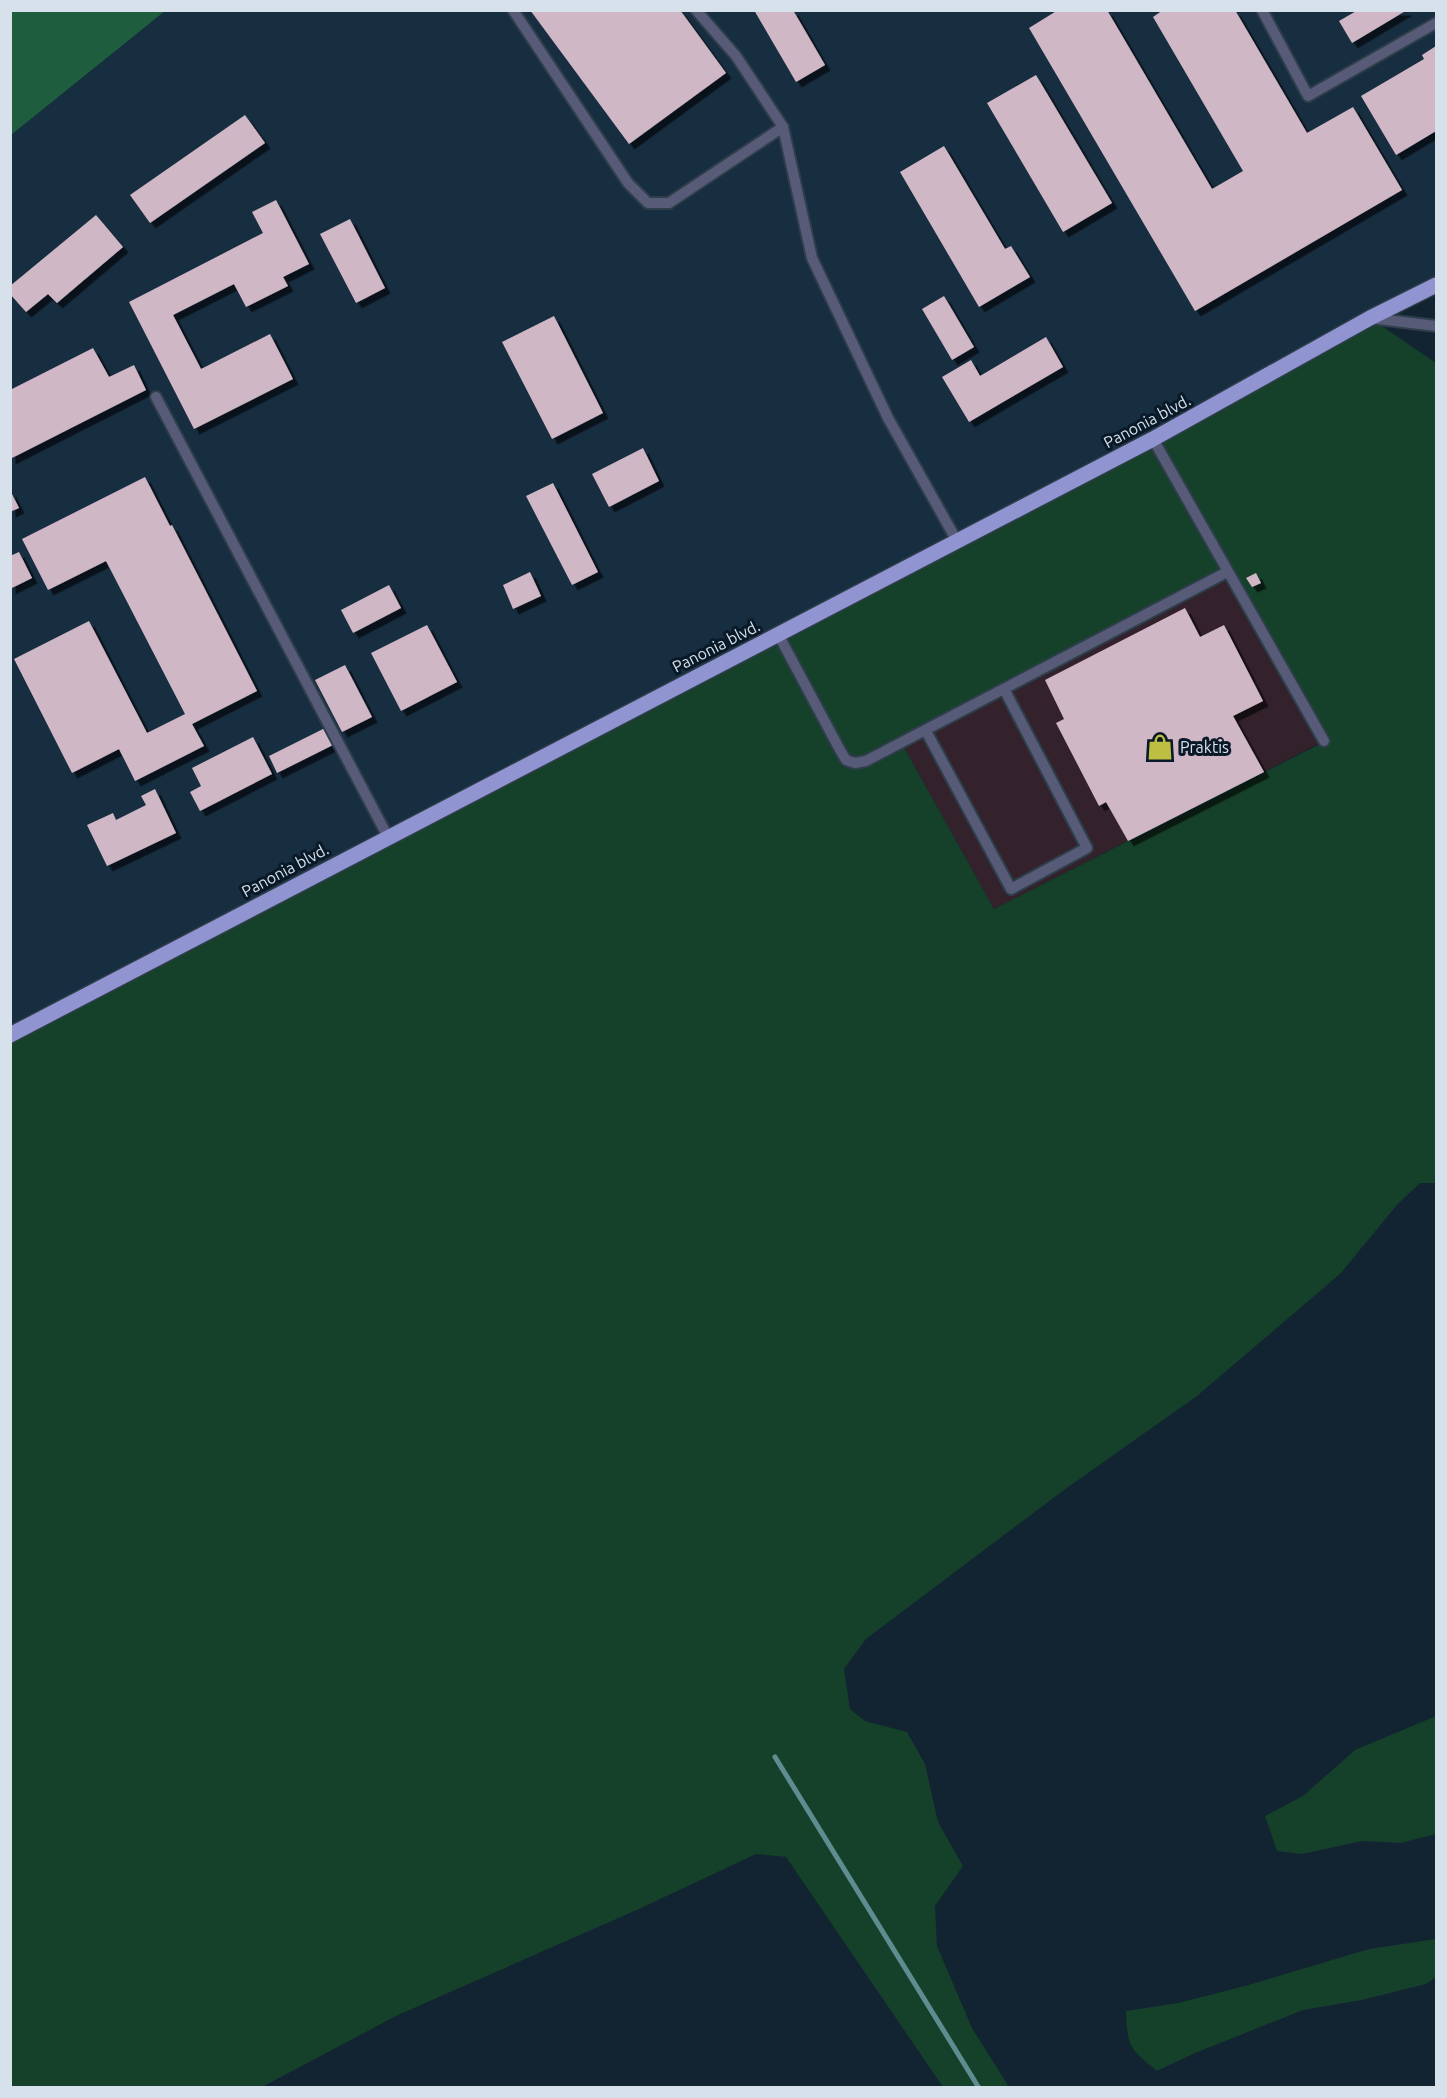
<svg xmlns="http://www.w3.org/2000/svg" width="1447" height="2098" viewBox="0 0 1447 2098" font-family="Ubuntu,sans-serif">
  <defs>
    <filter id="shadow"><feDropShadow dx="5.5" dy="5.5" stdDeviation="0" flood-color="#0009"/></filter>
  </defs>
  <rect width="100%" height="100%" fill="#122331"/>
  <polygon fill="#33222c" points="1227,572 1324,741 994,909 901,742"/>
  <polygon fill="#172d40" points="165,11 1436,11 1436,285 11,1035 11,135"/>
  <g fill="#15402a" fill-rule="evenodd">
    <path d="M1370 318 1436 363V1183H1420L1397 1205 1340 1274 1197 1396 1064 1490 866 1639 844 1669 850 1709 865 1721 907 1732 925 1764 938 1822 963 1866 935 1906 937 1946 972 2028 1009 2087H943L786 1857 756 1854 639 1909 398 2015 262 2087 11 2088V1035ZM1227 572 1324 742 994 909 901 742Z"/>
    <polygon points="1436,1716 1436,1834 1401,1843 1362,1841 1302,1854 1277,1851 1265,1816 1303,1796 1355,1750"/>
    <path d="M1436 1939V1977L1426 1984 1362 2000 1303 2010 1195 2053 1157 2071C1130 2049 1127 2047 1126 2011L1178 2003 1245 1986 1369 1949Z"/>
  </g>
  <polygon fill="#1e5e3e" points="11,10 165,10 165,11 11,135"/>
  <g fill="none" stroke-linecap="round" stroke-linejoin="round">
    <polyline stroke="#5e8c90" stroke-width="5" points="775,1757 979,2088"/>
  </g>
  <g fill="#d0b7c6" filter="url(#shadow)">
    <polygon points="530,10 680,10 726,73 629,144"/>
    <polygon points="754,10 793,10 825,65 796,82"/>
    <polygon points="1058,10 1107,10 1212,189 1243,171 1153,17 1163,10 1235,10 1307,133 1353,107 1402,190 1195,311 1029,28"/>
    <polygon points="1358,10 1407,10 1352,43 1339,21"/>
    <polygon points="1436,46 1436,131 1396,155 1361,96 1424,59 1422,55"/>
    <polygon points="1036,75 1112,203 1063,232 987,103"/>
    <polygon points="245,115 265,143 150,223 130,195"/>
    <polygon points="944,146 1005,249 1011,246 1030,277 979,307 900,172"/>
    <polygon points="276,200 309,264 283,277 288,286 246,307 234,284 173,315 201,369 270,334 293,379 194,429 129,302 263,233 252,212"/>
    <polygon points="96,215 123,247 57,303 48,294 26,312 10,294 10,286"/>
    <polygon points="350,219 385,288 356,303 320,234"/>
    <polygon points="944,296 974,347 952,360 922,309"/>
    <polygon points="554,316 603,413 552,439 502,342"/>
    <polygon points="1046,337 1063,367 969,422 942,377 971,360 980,376"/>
    <polygon points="93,348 109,377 134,365 146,390 10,459 10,390"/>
    <polygon points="643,448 659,481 609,507 592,474"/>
    <polygon points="145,477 170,526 172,525 257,691 192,724 204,746 135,781 119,749 72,773 14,659 89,621 147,733 185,714 106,561 48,590 22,539"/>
    <polygon points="553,483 598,572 572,585 526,496"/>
    <polygon points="10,490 19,508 10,512"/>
    <polygon points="19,552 32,578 10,589 10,556"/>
    <polygon points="530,572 541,596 513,609 503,585"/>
    <polygon points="1256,573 1261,583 1252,587 1246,578"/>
    <polygon points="389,585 401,608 353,633 341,610"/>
    <polygon points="1185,608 1200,637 1224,625 1263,701 1233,716 1264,772 1128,841 1106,802 1099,806 1056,723 1064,719 1045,680"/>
    <polygon points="427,625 457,682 401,711 371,653"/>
    <polygon points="345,665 372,717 342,732 315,680"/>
    <polygon points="327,727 335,744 277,773 269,756"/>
    <polygon points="253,737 272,774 200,811 190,792 201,786 192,768"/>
    <polygon points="155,789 176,833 107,866 87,825 113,813 116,820 146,805 141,796"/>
  </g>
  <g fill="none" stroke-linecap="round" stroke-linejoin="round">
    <g stroke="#2e3e4b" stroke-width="14">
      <g id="lane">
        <polyline points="513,10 628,183 648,203 669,203 783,127"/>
        <polyline points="696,10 736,56 783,127 812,258 888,418 957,541"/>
        <polyline points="1262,10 1308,96 1436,23"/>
        <polyline points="1370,318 1436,326"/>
        <polyline points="156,397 388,837"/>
        <polyline points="1153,439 1324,741"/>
        <polyline points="778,634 840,750 846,760 855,763 866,761 1227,572"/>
        <polyline points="926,731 1011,889 1087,848 1004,689"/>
      </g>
    </g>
    <g stroke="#2e3e4b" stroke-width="18">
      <polyline id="primary" points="10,1035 1153,439 1370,318 1436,285"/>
    </g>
    <use href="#lane" stroke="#585b78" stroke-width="10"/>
    <use href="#primary" stroke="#9095d1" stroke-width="15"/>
  </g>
  <defs>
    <g id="shop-bare" transform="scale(2.07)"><path d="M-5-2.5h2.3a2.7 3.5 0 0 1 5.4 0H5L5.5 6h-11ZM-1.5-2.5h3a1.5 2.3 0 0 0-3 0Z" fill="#bebf42" stroke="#091927" stroke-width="2.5" paint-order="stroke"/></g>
  </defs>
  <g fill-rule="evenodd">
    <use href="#shop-bare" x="1160" y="747"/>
  </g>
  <g text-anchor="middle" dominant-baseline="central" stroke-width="6" stroke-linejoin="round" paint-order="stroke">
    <g font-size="16" fill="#d7e1eb" stroke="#091927">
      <text transform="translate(1147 421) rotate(-28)">Panonia blvd.</text>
      <text transform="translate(716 646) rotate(-27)">Panonia blvd.</text>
      <text transform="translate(285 870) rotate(-28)">Panonia blvd.</text>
    </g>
    <g font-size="16" fill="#d7e1eb" stroke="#091927" text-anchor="start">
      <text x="1180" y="747">Praktis</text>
    </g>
  </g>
  <rect width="1447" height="2098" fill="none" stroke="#d7e1eb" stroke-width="24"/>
</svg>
